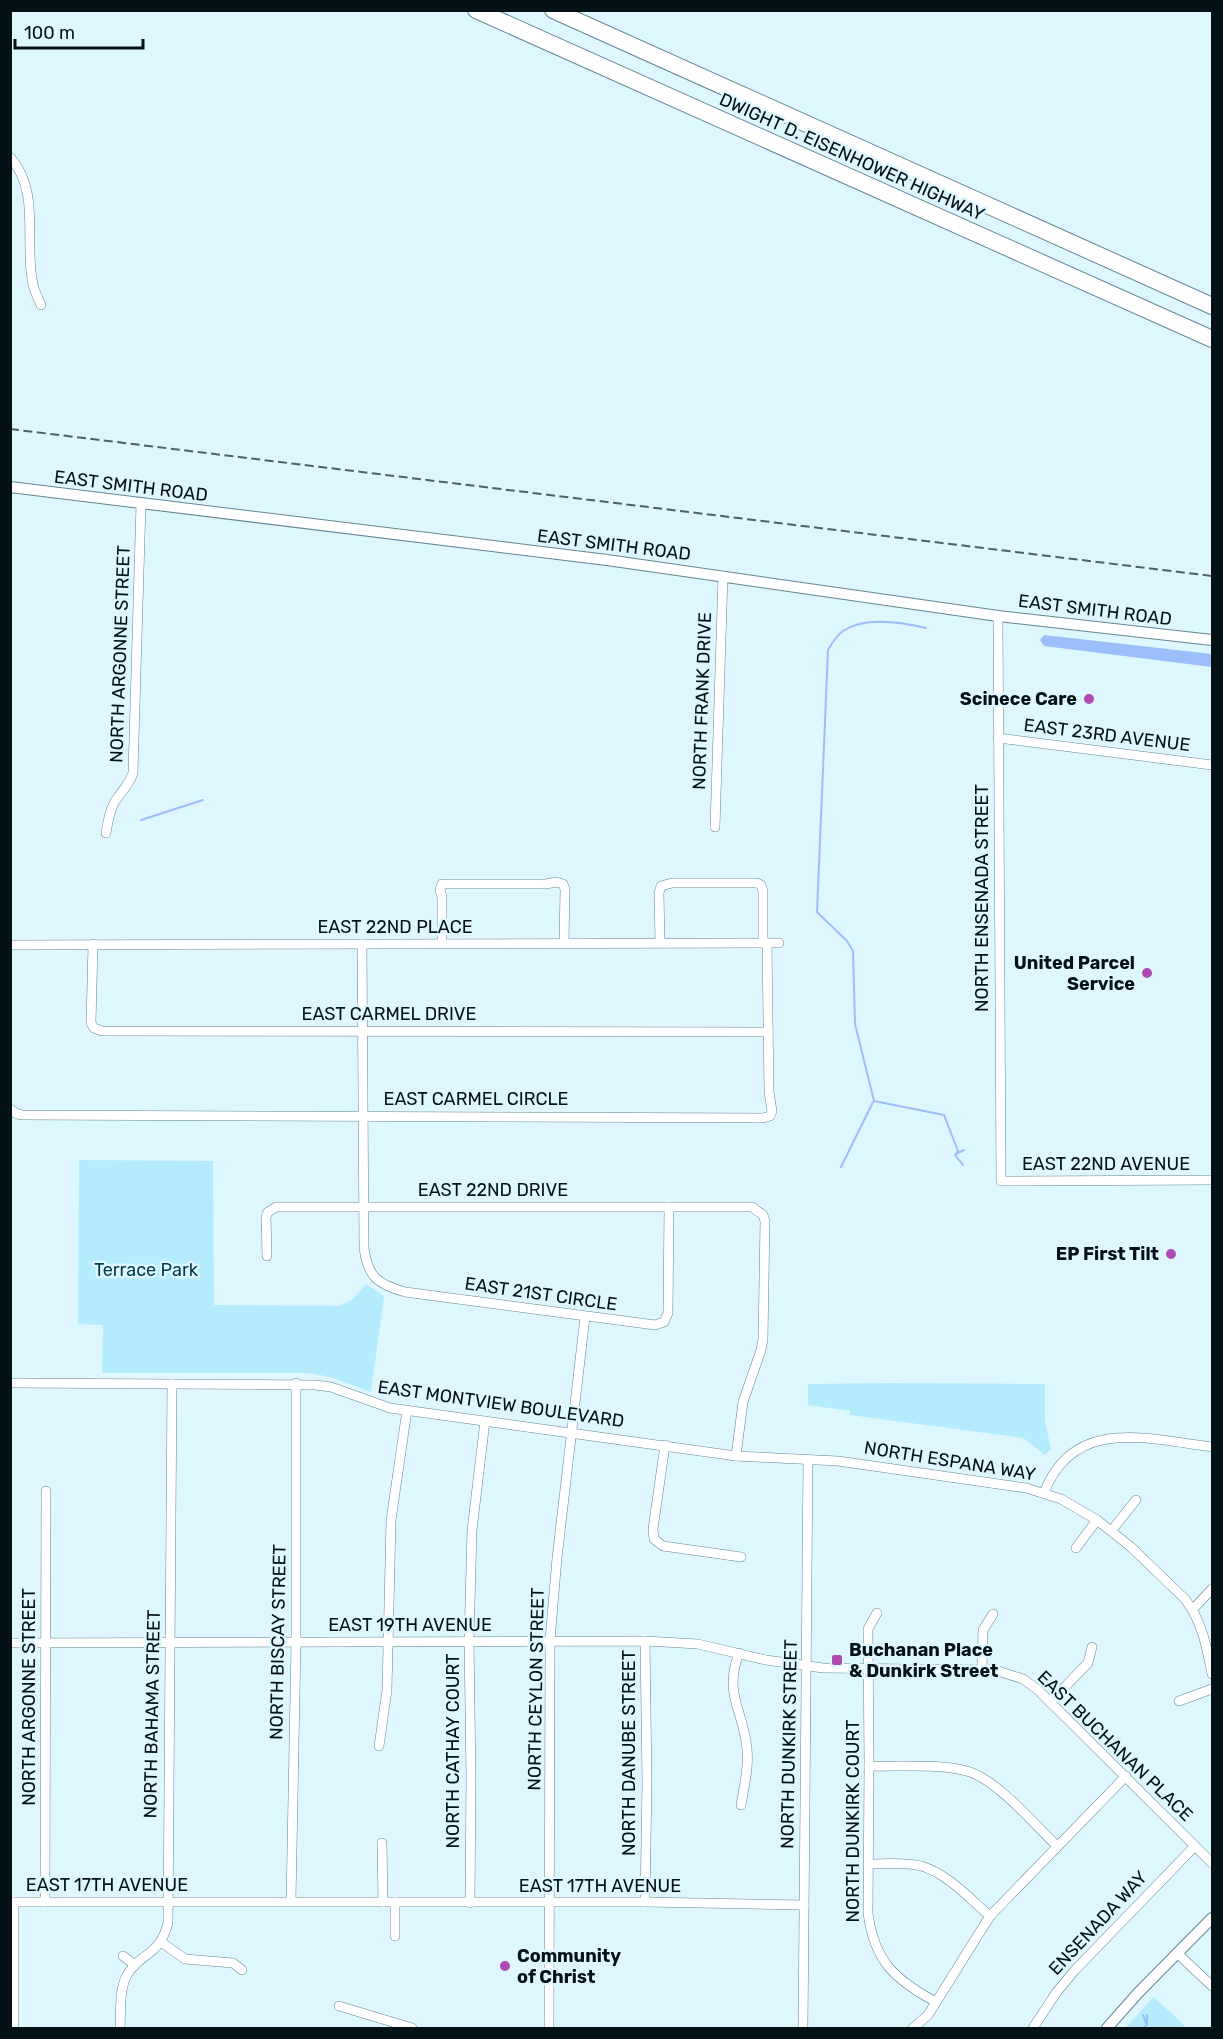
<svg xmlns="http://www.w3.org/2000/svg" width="1223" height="2039" viewBox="0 0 1223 2039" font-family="Rubik,sans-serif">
  <rect width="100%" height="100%" fill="#def6fe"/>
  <g fill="#b4ecfe">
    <polygon points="79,1160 213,1161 214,1305 339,1306 352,1300 366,1284 384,1296 371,1392 330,1377 309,1373 102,1373 103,1325 78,1324"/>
    <polygon points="889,1383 1045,1384 1045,1422 1051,1449 1045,1455 1023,1438 850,1415 850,1411 808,1405 808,1384"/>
    <polygon points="1154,1997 1187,2028 1125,2028"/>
  </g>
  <polygon fill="#9cbefb" points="1044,635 1212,654 1212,667 1044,646 1040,640"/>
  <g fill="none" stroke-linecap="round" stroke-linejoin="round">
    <g stroke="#9cbefb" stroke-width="2">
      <path d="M926 628C901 622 865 616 843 631 836 636 832 643 828 650L817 912 847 941 853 951 855 1024 874 1101 944 1115 958 1151 955 1155 963 1165"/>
      <polyline points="141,820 203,800"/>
      <polyline points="956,1154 964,1150"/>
      <polyline points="841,1167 873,1102"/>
      <polyline points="1143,2015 1146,2023"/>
      <polyline points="1144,2028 1147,2024 1147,2015"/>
    </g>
    <g stroke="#628792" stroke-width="10">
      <g id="minor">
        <path d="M10 157C40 191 25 238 32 279 33 288 37 297 41 305"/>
        <polyline points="998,616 1001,1181 1212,1180"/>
        <polyline points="998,738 1212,765"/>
        <polyline points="715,827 723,576"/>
        <path d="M106 833C108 821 110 807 118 797 125 787 129 785 133 773L141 504"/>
        <polyline points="442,943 442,897 440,890 442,884 546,884 556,882 563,884 565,889 564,943"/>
        <polyline points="660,943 659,893 661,886 672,883 757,883 761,885 763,891 763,943"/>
        <polyline points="93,944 91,1023 94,1028 102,1031 768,1032"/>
        <path d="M362 944 364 1248C368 1277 377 1284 405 1292L655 1325 664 1322 668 1313 669 1207"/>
        <polyline points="10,945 779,943"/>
        <polyline points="10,1109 17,1114 22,1115 763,1118 770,1116 772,1111 769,1092 767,943"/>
        <polyline points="267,1256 266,1217 268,1212 276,1207 752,1207 763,1215 765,1221 763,1339 761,1350 743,1402 736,1456"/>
        <path d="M10 1383 315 1385 331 1387 390 1408 736 1456 838 1461 1026 1488 1061 1499 1097 1520 1131 1547 1185 1599C1202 1621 1207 1648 1212 1674"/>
        <polyline points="665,1445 653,1529 654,1539 663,1546 741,1557"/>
        <path d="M1044 1493C1073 1416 1149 1439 1212 1447"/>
        <polyline points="1112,1530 1136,1500"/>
        <polyline points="1076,1548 1097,1520"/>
        <polyline points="1193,1609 1212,1589"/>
        <path d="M877 1613 868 1629 869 1766 868 1913C874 1961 895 1980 936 2002"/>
        <polyline points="10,1643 645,1641 698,1644 766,1660 823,1668 995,1670 1023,1679 1037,1689 1212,1863"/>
        <path d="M739 1653C723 1695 744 1711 747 1749 749 1768 744 1787 741 1805"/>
        <polyline points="982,1669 983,1630 993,1614"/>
        <polyline points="1179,1701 1212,1689"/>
        <polyline points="1050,1702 1088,1663 1092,1647"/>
        <polyline points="379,1746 387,1690 391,1520 407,1410"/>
        <path d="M869 1766C899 1767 943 1763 970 1772 999 1782 1034 1824 1057 1846"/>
        <polyline points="382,1843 383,1902"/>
        <path d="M868 1864C886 1864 904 1862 921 1866 947 1873 970 1899 990 1916"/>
        <polyline points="291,1901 296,1642 296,1383"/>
        <polyline points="10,1902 645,1902 804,1905"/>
        <polyline points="45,1902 46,1491"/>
        <polyline points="645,1902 647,1782 645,1641"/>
        <polyline points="470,1903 471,1777 469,1641 472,1530 485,1421"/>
        <polyline points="395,1936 395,1902"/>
        <polyline points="161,1942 185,1959 233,1963 242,1970"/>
        <polyline points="1177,1953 1212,1986"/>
        <polyline points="123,1956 135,1965"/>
        <polyline points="339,2006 412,2028"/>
        <polyline points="14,2028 14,1902"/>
        <path d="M120 2028C121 2012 119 1992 126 1977 139 1952 159 1958 168 1923L172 1384"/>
        <polyline points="549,2028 550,1640 557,1558 585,1317"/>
        <polyline points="803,2028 808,1460"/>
        <polyline points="913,2028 928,2015 990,1916 1126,1776"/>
        <polyline points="1033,2028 1056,1993 1075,1970 1195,1846"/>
      </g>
    </g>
    <g stroke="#628792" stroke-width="12">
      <g id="tertiary">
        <polyline points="10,487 607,560 998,616 1212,640"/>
        <polyline points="1107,2028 1138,1993 1212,1918"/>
      </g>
    </g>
    <g stroke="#628792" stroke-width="18">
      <g id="motorway">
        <polyline points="476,10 1212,339"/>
        <polyline points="553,10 1212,306"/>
      </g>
    </g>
    <use href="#minor" stroke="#fff" stroke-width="9"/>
    <use href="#tertiary" stroke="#fff" stroke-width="10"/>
    <use href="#motorway" stroke="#fff" stroke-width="16"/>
    <polyline stroke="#506066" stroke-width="2" stroke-dasharray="9 4.5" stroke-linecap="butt" points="10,429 1212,576"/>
  </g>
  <g fill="#ad4bb2" stroke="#def6fe" stroke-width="2">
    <circle cx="1089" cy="699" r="6"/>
    <circle cx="1147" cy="973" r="6"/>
    <circle cx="1171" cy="1254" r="6"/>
    <rect x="831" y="1654" width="12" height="12" rx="3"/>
    <circle cx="505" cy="1966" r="6"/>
  </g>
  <g text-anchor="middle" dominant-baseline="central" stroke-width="5" stroke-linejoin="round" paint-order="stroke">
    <g font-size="18" fill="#041116" stroke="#def6fe">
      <text transform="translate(852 157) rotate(24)">DWIGHT D. EISENHOWER HIGHWAY</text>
      <text transform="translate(131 486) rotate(7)">EAST SMITH ROAD</text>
      <text transform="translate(614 545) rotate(7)">EAST SMITH ROAD</text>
      <text transform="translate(1095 610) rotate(7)">EAST SMITH ROAD</text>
      <text transform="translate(120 654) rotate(-88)">NORTH ARGONNE STREET</text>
      <text transform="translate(702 701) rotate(-88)">NORTH FRANK DRIVE</text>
      <text transform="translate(1107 735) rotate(7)">EAST 23RD AVENUE</text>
      <text transform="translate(982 898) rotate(-90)">NORTH ENSENADA STREET</text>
      <text x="395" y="927">EAST 22ND PLACE</text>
      <text x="389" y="1014">EAST CARMEL DRIVE</text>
      <text x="476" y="1099">EAST CARMEL CIRCLE</text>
      <text x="1106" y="1164">EAST 22ND AVENUE</text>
      <text x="493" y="1190">EAST 22ND DRIVE</text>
      <text transform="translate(541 1294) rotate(8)">EAST 21ST CIRCLE</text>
      <text transform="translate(501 1404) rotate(8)">EAST MONTVIEW BOULEVARD</text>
      <text transform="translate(950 1461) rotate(9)">NORTH ESPANA WAY</text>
      <text x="410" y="1625">EAST 19TH AVENUE</text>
      <text transform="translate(278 1642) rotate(-89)">NORTH BISCAY STREET</text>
      <text transform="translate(536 1689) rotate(-89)">NORTH CEYLON STREET</text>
      <text transform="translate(29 1697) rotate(-90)">NORTH ARGONNE STREET</text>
      <text transform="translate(152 1714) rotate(-89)">NORTH BAHAMA STREET</text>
      <text transform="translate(789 1744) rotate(-89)">NORTH DUNKIRK STREET</text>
      <text transform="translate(1115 1746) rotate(44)">EAST BUCHANAN PLACE</text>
      <text transform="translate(453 1751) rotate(-90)">NORTH CATHAY COURT</text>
      <text transform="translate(629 1753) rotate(-90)">NORTH DANUBE STREET</text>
      <text transform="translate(853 1821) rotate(-90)">NORTH DUNKIRK COURT</text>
      <text x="107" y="1885">EAST 17TH AVENUE</text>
      <text x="600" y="1886">EAST 17TH AVENUE</text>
      <text transform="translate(1098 1923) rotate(-47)">ENSENADA WAY</text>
    </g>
    <g font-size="18" font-weight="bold" fill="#041116" stroke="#def6fe" text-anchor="end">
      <text x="1077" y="699">Scinece Care</text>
      <text x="1135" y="963">United Parcel<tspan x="1135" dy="21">Service</tspan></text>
      <text x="1159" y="1254">EP First Tilt</text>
      <text x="849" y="1650" text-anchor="start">Buchanan Place<tspan x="849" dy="21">&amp; Dunkirk Street</tspan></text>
      <text x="517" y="1956" text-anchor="start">Community<tspan x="517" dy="21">of Christ</tspan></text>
    </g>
    <g font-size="18" fill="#003c4a" stroke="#def6fe">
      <text x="146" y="1270">Terrace Park</text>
    </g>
  </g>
  <rect width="1223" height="2039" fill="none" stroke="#041116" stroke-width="24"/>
  <path d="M15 39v9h128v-9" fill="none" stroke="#041116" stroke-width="3"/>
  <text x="24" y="39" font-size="18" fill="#041116" stroke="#def6fe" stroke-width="4.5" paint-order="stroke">100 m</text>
</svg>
